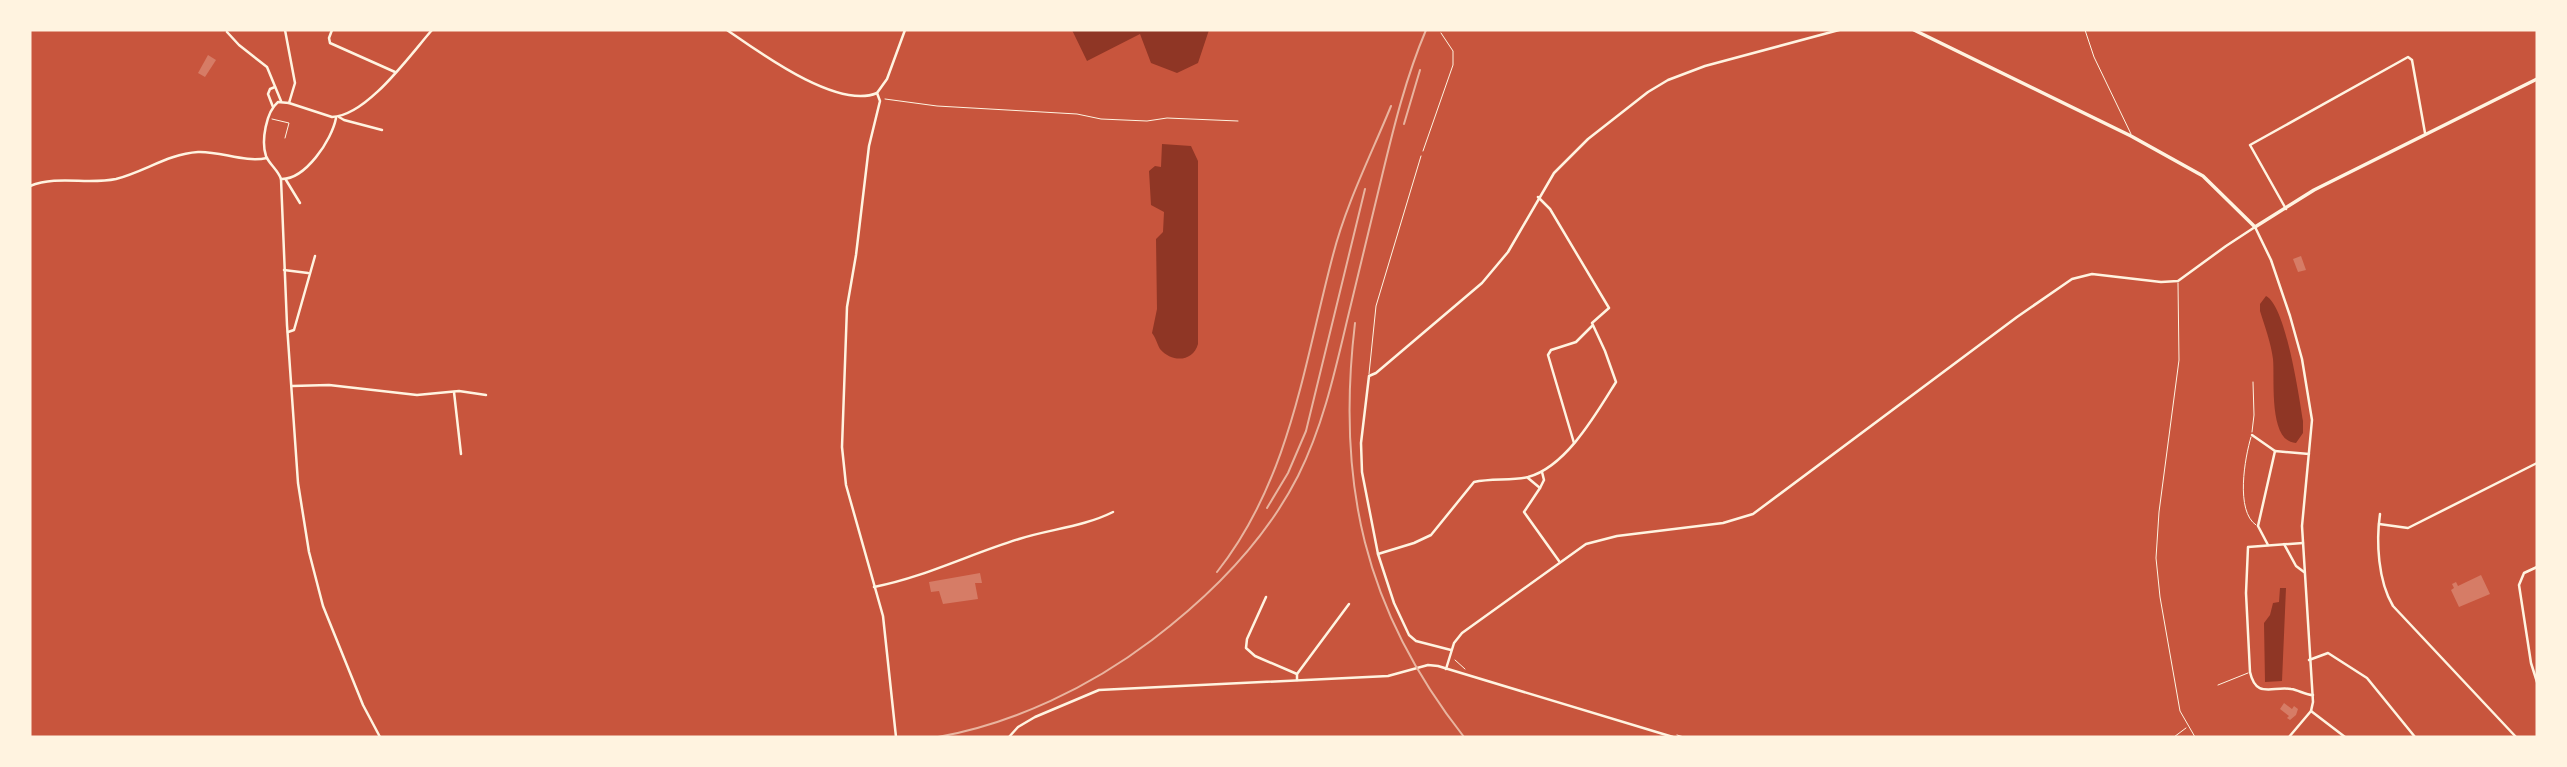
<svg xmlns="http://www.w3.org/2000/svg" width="2567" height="767" viewBox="0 0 2567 767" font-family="Commissioner,sans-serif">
  <rect width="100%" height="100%" fill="#c8553d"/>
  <g fill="#8f3625">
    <polygon points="1072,30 1209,30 1198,63 1177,73 1151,63 1140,34 1087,61"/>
    <path d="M1162 144 1191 146 1198 161V344C1193 362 1172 363 1160 349 1157 344 1156 338 1152 333L1157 309 1156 239 1163 232 1164 212 1151 205 1149 171 1155 166 1161 167Z"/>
    <path d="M2266 296C2286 306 2299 397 2303 421V433L2296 443C2268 442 2275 379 2273 359 2271 343 2265 327 2260 311V304Z"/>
    <polygon points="2280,588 2286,588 2282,681 2265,682 2264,623 2270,615 2273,603 2279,602"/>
  </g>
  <g fill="#d67c66">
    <polygon points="208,55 216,60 205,77 198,73"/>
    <polygon points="2301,256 2306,270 2298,272 2293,259"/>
    <polygon points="980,573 982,583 975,583 978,599 943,604 939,591 931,592 929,582"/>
    <polygon points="2481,575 2490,594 2459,607 2451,590 2454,588 2452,584 2456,582 2458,586"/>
    <polygon points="2284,703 2292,709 2294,706 2298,709 2296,715 2290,720 2287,718 2289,716 2280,709"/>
  </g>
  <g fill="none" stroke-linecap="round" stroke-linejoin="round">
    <g stroke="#fff3e0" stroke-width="1">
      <polyline points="885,99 937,106 1077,114 1101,119 1147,121 1167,118 1238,121"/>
      <polyline points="1423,151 1453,65 1453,51 1441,33"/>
      <polyline points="1455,660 1465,669"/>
      <polyline points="1677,735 1684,737"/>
      <polyline points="2174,737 2186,728"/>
    </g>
    <g stroke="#fff3e0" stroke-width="1">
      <polyline points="2085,30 2094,57 2131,134"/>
      <polyline points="272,119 289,123 285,138"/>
      <polyline points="2178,283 2179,360 2159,512 2156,558 2160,597 2180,711 2195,737"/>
      <polyline points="1369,374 1376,306 1421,156"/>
      <polyline points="2252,432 2254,415 2253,382"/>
      <path d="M2251 437C2245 457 2235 511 2256 525"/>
      <polyline points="2218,685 2248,673"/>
    </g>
    <g stroke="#fff3e0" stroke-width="2.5">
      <polyline points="285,30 295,83 289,103"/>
      <polyline points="332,30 329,38 330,43 395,72"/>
      <path d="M727 30C759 52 837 110 877 93"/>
      <polyline points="227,32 239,45 267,67 281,101"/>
      <polyline points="273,107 268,94 270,89 275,87"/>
      <polyline points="339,117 344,120 382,130"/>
      <path d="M281 179C305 180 332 140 336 118"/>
      <polyline points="286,180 300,203"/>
      <path d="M30 186C58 175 87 185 116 179 144 172 168 154 198 152 221 151 244 163 267 158"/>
      <polyline points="2286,209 2250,145 2408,57 2412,60 2425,133"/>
      <polyline points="284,270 308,273"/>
      <polyline points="288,332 294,330 315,256"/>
      <polyline points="292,386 329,385 417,395 459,391 486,395"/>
      <polyline points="454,392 461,454"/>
      <polyline points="2252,435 2275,451"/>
      <polyline points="1574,443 1548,355 1551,350 1576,342 1592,326"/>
      <polyline points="1528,478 1540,488 1524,512 1559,561"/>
      <polyline points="1540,488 1544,480 1542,472"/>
      <path d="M2380 514C2376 542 2378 581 2393 606L2516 737"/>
      <polyline points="2379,524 2408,528 2537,463"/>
      <path d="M2303 543 2248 547 2246 593 2250 672C2256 699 2272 686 2291 689 2299 690 2305 695 2313 695"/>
      <polyline points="2284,544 2296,566 2304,572"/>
      <polyline points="2268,545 2258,526 2275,451 2309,454"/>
      <path d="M1378 554 1414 543 1431 535 1474 482C1492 478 1511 481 1528 477 1566 467 1596 414 1616 382L1605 351 1592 323 1609 308 1550 209 1538 197"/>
      <polyline points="2537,567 2524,573 2519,585 2531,663 2537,682"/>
      <path d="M874 587C925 577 970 554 1019 539 1050 529 1083 527 1113 512"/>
      <polyline points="1266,597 1247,639 1246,648 1255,656 1297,674"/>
      <polyline points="1451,650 1416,641 1409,635 1394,603 1378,554 1362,472 1361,443 1369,376 1376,373 1482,283 1508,252 1554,173 1588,139 1648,92 1668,80 1705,66 1839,30"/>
      <polyline points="2309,660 2328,653 2367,678 2415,737"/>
      <polyline points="1446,669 1454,643 1462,633 1586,544 1617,536 1723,523 1753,514 2017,317 2072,279 2092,274 2161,282 2178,281 2226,246 2255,227 2271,260 2290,316 2302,359 2312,420 2302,526 2313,702 2311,711 2289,737"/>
      <polyline points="1297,680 1297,674 1349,604"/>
      <polyline points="2311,711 2345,737"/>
      <path d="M380 737 363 705 323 606 309 552 298 483 287 325 281 179C278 170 269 164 266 156 261 141 266 112 278 102L289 103 332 117C367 116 410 55 432 30"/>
    </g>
    <g stroke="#fff3e0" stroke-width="2.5">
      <polyline points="896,737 883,616 846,485 842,447 847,307 856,255 869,146 880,101 877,93 887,79 905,30"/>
      <polyline points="1009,737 1018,727 1035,717 1099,690 1388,676 1428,665 1438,666 1673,737"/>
    </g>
    <polyline stroke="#fff3e0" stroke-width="3.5" points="1914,30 2131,136 2203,176 2255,227 2314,190 2537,79"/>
    <g stroke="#e9b49f" stroke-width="2">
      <polyline points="1404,124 1420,70"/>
      <path d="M1355 323C1336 482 1364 610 1464 737"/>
      <polyline points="1267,508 1288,473 1306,431 1365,189"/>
      <path d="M1217 572C1290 480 1304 364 1333 255 1346 204 1371 155 1391 106"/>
      <path d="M938 737C1015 723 1090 687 1152 640 1210 596 1265 541 1298 476 1322 428 1334 376 1346 325 1358 275 1370 226 1382 176 1394 126 1406 77 1426 30"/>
    </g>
  </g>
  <rect width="2567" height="767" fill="none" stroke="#fff3e0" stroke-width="63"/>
</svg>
